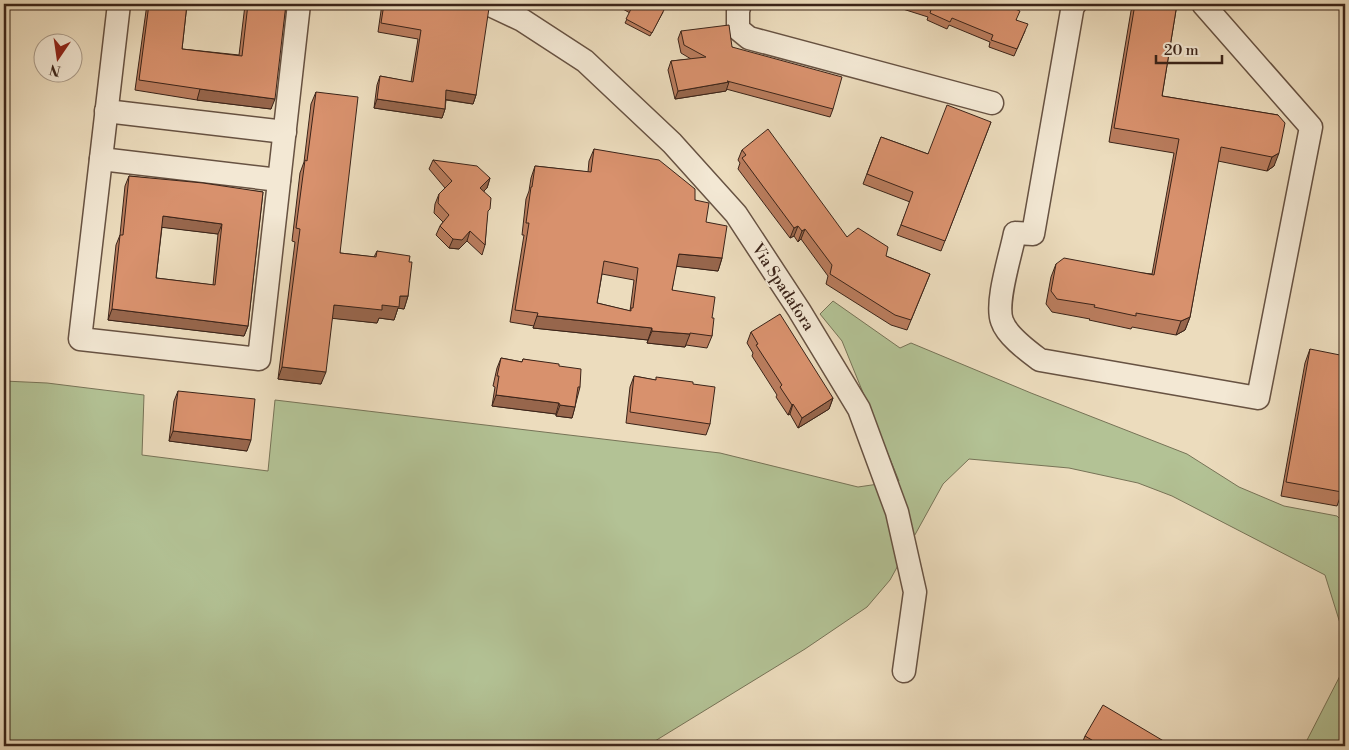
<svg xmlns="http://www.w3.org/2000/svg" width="1349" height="750" viewBox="0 0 1349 750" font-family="'Libre Bodoni',serif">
  <rect width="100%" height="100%" fill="#ecdcbd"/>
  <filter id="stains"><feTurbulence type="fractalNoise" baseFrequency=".004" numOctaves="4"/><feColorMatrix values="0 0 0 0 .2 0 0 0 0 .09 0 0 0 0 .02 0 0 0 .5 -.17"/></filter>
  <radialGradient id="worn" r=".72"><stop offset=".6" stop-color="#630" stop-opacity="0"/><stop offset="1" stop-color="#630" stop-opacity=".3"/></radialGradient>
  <polygon fill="#b3c295" stroke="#777357" points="833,301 900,348 911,343 1031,393 1187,454 1239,487 1284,506 1337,516 1345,524 1345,746 1304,746 1343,670 1344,636 1325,575 1172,496 1138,483 1069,468 969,459 943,484 890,580 867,607 805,649 655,741 641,746 4,746 4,381 47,383 144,395 142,455 268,471 275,400 720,453 858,487 899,481 842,341 820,314"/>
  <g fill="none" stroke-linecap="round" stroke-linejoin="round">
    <g stroke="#675242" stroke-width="25">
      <g id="street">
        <polyline points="119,4 80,339 259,359 299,4"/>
        <polyline points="488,4 522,20 585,61 672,143 736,214 799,310 859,409 897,512 915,592 904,671"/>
        <polyline points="740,4 738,11 738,29 749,38 992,103"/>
        <path d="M1075 4 1073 5 1033 234 1015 233C1011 254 995 302 1002 321 1007 336 1028 351 1040 360L1258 398 1311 127 1203 4"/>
        <polyline points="106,111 285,132"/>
        <polyline points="101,159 279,180"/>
      </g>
    </g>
    <use href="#street" stroke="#f3e8d4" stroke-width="22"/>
  </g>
  <g fill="#ba7d5e" stroke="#3b2419" fill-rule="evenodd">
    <polygon points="147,4 187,4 182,49 239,55 245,5 235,4 286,4 271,109 197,100 135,90"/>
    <polygon points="382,4 478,4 476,95 473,104 446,100 445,109 442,118 374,108 377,85 380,76 411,82 418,39 378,32"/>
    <polygon points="614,4 656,4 663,12 650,36 625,23 630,13"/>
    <polygon points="887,4 1006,4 1005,5 1025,31 1014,56 989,47 990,42 949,25 947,29 927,20 928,17"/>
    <polygon points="1134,4 1177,4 1162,96 1278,115 1274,166 1267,171 1218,161 1190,317 1185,330 1176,335 1132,327 1131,329 1089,320 1090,319 1052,312 1046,304 1051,277 1056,264 1152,274 1174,153 1109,142 1131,11"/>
    <polygon points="681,31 732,47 833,109 830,117 726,89 726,91 675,99 668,70 671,61 691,59 681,53 678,39"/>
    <polygon points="316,92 340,253 374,257 377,251 409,262 408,296 404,309 398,308 394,320 379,318 377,323 332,318 321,384 278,379 295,242 292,241 300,173 304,162 311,104"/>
    <polygon points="991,122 941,251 897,235 910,202 863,184 881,137 928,154"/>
    <path d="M594 149 695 200 722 258 718 271 676 266 672 290 712 318V336L707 348 686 345 685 347 647 343 648 340 533 328 534 326 510 322 524 235H522L526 199 529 191 531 178 535 166 588 172 589 161ZM602 274 634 280 630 311 597 303Z"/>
    <polygon points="742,150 847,237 886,256 930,274 907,330 891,325 826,284 828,276 801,239 798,242 794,236 790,238 738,169 740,163 738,160"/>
    <polygon points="433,160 490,178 487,188 484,191 487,217 485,245 482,255 467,241 459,249 449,248 436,235 440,226 443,222 434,213 435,204 439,194 445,188 429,169"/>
    <path d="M129 176 263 192 248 326 244 336 108 320 116 245 120 235 125 186ZM162 227 218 234 213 285 156 278Z"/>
    <polygon points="751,332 833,398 829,409 798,428 790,414 788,415 776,397 777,395 752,356 753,353 747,343"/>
    <polygon points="1310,349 1342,492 1337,506 1281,496 1305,363"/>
    <polygon points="501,358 522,362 523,359 559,366 580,387 572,418 556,416 556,414 492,406 495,387 493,386 497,368"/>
    <polygon points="634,376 655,380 693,384 710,424 706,435 626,423 630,387"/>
    <polygon points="178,391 247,451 169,441 174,401"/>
    <polygon points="1085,736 1172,746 1081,746"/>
  </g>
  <g fill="#97664c" stroke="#3b2419">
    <polygon points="729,82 726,91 675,99 678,91"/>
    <polygon points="200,89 275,99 271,109 197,100"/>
    <polygon points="446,90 476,95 473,104 443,99"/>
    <polygon points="377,99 445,109 442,118 374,108"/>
    <polygon points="1279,153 1274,166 1267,171 1272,157"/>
    <polygon points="490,178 487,188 477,198 480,188"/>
    <polygon points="163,216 222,224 218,234 159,227"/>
    <polygon points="798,226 794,236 790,238 794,228"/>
    <polygon points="805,229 801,239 798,242 802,231"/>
    <polygon points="470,231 467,241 459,249 449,248 453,239"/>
    <polygon points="679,254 722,258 718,271 674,266"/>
    <polygon points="400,296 408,296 404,309 398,308 394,320 379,318 377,323 329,318 334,305 382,305"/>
    <polygon points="112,309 248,326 244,336 108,320"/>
    <polygon points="537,316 652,328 648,340 533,328"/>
    <polygon points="1190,317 1185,330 1176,335 1181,321"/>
    <polygon points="652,331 690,334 685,347 647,343"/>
    <polygon points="282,367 326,372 321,384 278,379"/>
    <polygon points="496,395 559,403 556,414 492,406"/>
    <polygon points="833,398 829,409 798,428 802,418"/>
    <polygon points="793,404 790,414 788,415 792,405"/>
    <polygon points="560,405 575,407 572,418 556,416"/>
    <polygon points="173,431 251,440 247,451 169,441"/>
  </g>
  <g fill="#d8916d" stroke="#3b2419" fill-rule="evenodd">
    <polygon points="149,4 187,4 182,49 242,56 248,4 286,4 275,99 200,89 139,80"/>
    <polygon points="384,4 483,4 489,8 476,95 446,90 445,109 377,99 380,76 413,82 421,30 381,23"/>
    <polygon points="622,4 657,4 665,8 652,33 626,19 631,9"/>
    <polygon points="911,4 1006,4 1005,5 1020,11 1016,20 1028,24 1017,49 991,40 993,35 952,18 950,22 930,13 931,10"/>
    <polygon points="1135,4 1177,4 1162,96 1278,115 1285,123 1279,153 1272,157 1221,147 1190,317 1181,321 1136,313 1136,316 1094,307 1095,305 1057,299 1051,291 1056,264 1064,258 1154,275 1179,139 1114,128"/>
    <polygon points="729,25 732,47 842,77 833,109 727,81 729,82 678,91 671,61 706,57 684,45 681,31"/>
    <polygon points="316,92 358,97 340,253 376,257 377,251 410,256 409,262 412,262 408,296 400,296 399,307 382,305 382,310 334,305 326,372 282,367 300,229 296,228 305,160 307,161"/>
    <polygon points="947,105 991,122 945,241 901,225 913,192 867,174 881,137 928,154"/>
    <polygon points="768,129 847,237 858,228 888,247 886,256 930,274 911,320 895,315 830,274 832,265 805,229 802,231 798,226 794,228 742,158 746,155 742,150"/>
    <path d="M594 149 659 160 695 189V200L709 203 706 222 727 226 722 258 679 254 672 290 715 297 712 318H714L712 336 690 333V334L652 331V328L537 316 538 313 515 310 529 223H526L531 187H532L535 166 591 172ZM604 261 638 268 633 308H631V311L597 303Z"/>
    <polygon points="433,160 477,166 490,178 480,188 491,198 490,209 488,211 485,245 470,231 462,240 453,239 440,226 449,215 438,203 439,194 452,181"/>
    <path d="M129 176 203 183 263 192 248 326 112 309 120 235H123ZM163 216 222 224 215 285 156 278Z"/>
    <polygon points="780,314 833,398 802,418 793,404 792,405 780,387 782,385 756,345 758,344 751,332"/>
    <polygon points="1310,349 1345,356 1345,475 1342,492 1286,482"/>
    <polygon points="501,358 522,362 523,359 559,364 559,366 581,369 580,387 578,387 575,407 560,405 559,403 496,395 499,376 497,376"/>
    <polygon points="634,376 656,380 656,377 693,382 693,384 715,387 710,424 630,412"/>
    <polygon points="178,391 255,399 251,440 173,431"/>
    <polygon points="1103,705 1172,746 1102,746 1085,736"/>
  </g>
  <g text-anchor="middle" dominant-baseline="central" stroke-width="4" stroke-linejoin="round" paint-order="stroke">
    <g font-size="16" fill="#3b2419" stroke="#f3e8d4">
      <text transform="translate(783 287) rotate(57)">Via Spadafora</text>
    </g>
  </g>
  <rect width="1349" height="750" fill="none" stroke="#ecdcbd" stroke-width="20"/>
  <rect x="5" y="5" width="1339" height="740" fill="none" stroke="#3b2419" stroke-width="2.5"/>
  <rect x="10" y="10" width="1329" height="730" fill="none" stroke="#3b2419"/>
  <g transform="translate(58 58) rotate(193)"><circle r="24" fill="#f3e8d4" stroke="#a99a89"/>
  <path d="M0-4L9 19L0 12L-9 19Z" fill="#8f2418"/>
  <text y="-8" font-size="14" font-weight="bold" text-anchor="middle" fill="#3b2419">N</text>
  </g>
  <path d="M1156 55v8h66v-8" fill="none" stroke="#3b2419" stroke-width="2.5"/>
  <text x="1164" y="55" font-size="15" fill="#3b2419" stroke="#f3e8d4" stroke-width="4" paint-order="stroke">20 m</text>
  <rect width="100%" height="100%" filter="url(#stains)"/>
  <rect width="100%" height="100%" fill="url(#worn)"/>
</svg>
